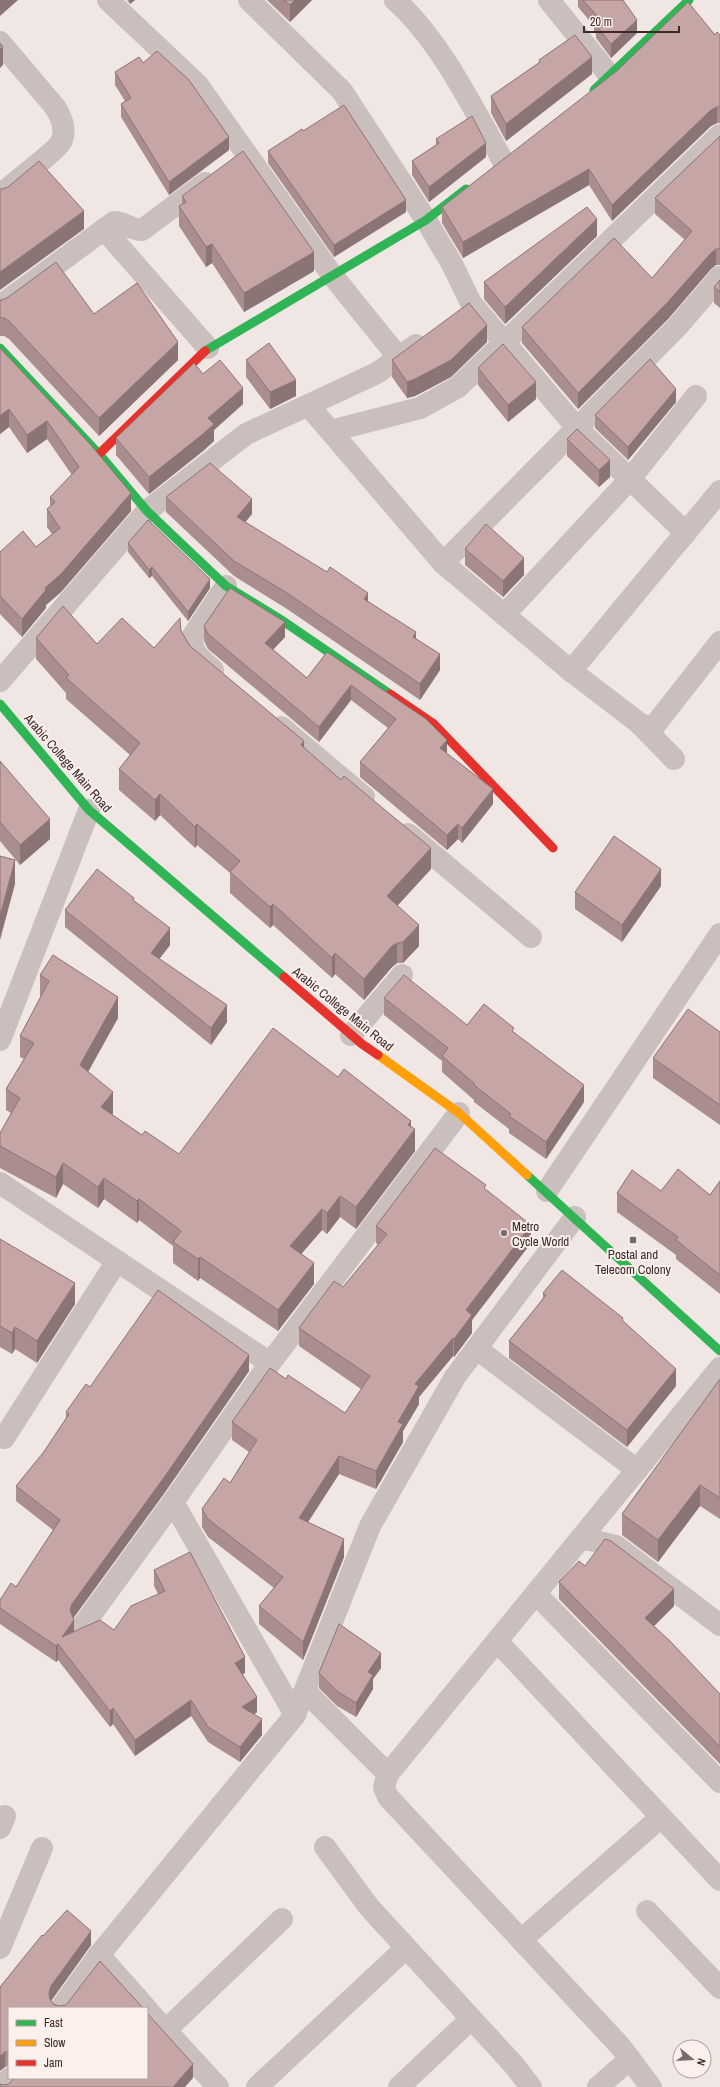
<svg xmlns="http://www.w3.org/2000/svg" width="720" height="2087" viewBox="0 0 720 2087" font-family="'Archivo Narrow',sans-serif">
  <rect width="100%" height="100%" fill="#f0e7e4"/>
  <g fill="none" stroke-linecap="round" stroke-linejoin="round">
    <g stroke="#cabfbc" stroke-width="22">
      <polyline points="108,0 198,85 332,275 399,358"/>
      <polyline points="249,0 342,91 426,220 452,264 471,303 577,428 686,533"/>
      <path d="M395 0C440 40 473 108 503 161"/>
      <polyline points="549,0 610,76"/>
      <path d="M0 42 55 107C62 118 67 130 61 142 58 149 9 187 0 195"/>
      <polyline points="104,229 208,348"/>
      <path d="M0 306 114 222C125 222 131 230 142 230L205 183"/>
      <polyline points="308,405 443,563 571,671 639,723 647,727 655,725 720,642"/>
      <polyline points="331,431 420,408 458,387 720,135"/>
      <polyline points="443,563 677,327 720,277"/>
      <polyline points="504,615 630,479 696,396"/>
      <path d="M213 670C202 660 191 653 192 637L226 586"/>
      <polyline points="571,671 720,491"/>
      <polyline points="0,681 147,511 246,434 377,373 416,345"/>
      <polyline points="639,723 674,759"/>
      <polyline points="281,727 364,797"/>
      <polyline points="408,834 531,937"/>
      <polyline points="351,1035 402,975"/>
      <polyline points="0,1040 89,810"/>
      <polyline points="0,1183 270,1363 173,1502 82,1627"/>
      <polyline points="547,1191 720,934"/>
      <polyline points="477,1349 637,1470"/>
      <polyline points="270,1363 459,1113"/>
      <polyline points="720,1368 581,1538 616,1546 720,1625"/>
      <polyline points="4,1438 117,1261"/>
      <polyline points="581,1538 388,1774 384,1787 388,1797 621,2047 651,2087"/>
      <polyline points="536,1594 720,1782"/>
      <polyline points="497,1641 720,1880"/>
      <polyline points="305,1691 388,1774"/>
      <polyline points="295,1715 370,1526 455,1377 575,1217"/>
      <polyline points="0,1828 5,1816"/>
      <polyline points="325,1847 369,1907 513,2064 531,2087"/>
      <polyline points="647,1911 720,1988"/>
      <polyline points="521,1940 661,1817"/>
      <polyline points="0,1948 42,1848"/>
      <polyline points="99,1955 146,2008"/>
      <polyline points="61,2008 99,1955 295,1715 173,1502"/>
      <polyline points="147,2010 218,2087"/>
      <polyline points="166,2030 282,1919"/>
      <polyline points="4,2087 10,2078"/>
      <polyline points="257,2087 406,1948"/>
      <polyline points="399,2087 471,2019"/>
      <polyline points="598,2087 630,2059"/>
    </g>
    <g stroke="#30b455" stroke-width="9">
      <polyline points="594,90 689,0"/>
      <polyline points="0,348 99,454 147,511 226,586 280,619 390,694"/>
      <polyline points="205,351 426,220 466,189"/>
      <polyline points="0,704 89,810 284,977"/>
      <polyline points="527,1175 720,1351"/>
    </g>
    <polyline stroke="#ff9f0a" stroke-width="9" points="378,1055 459,1113 527,1175"/>
    <g stroke="#e5322d" stroke-width="9">
      <polyline points="99,454 205,351"/>
      <polyline points="390,694 434,724 553,848"/>
      <polyline points="284,977 362,1044 378,1055"/>
    </g>
  </g>
  <g fill="#aa8e8e">
    <polygon points="127,0 135,0 130,4"/>
    <polygon points="267,0 312,0 290,22"/>
    <polygon points="578,0 623,0 637,33 611,58 596,38 596,34 594,32 594,26 578,7"/>
    <polygon points="715,35 720,35 720,123 717,123 711,126 612,221 589,185 463,258 442,223 442,207"/>
    <polygon points="539,60 592,74 506,141 491,113 491,96 539,63"/>
    <polygon points="143,63 229,150 169,195 121,117 121,104 125,101 115,85 115,72"/>
    <polygon points="303,131 406,212 334,257 268,163 268,151"/>
    <polygon points="720,136 720,265 716,265 711,269 668,319 578,409 522,343 522,327 652,278 685,240 655,214 655,198"/>
    <polygon points="436,139 486,157 429,202 412,175 412,161 436,145"/>
    <polygon points="182,196 314,271 244,312 212,263 206,267 179,226 179,206 182,204"/>
    <polygon points="597,236 505,324 484,299 484,282"/>
    <polygon points="720,280 720,308 714,303 714,287"/>
    <polygon points="0,300 94,314 178,360 99,436 9,339 4,336 0,336"/>
    <polygon points="487,342 451,377 415,396 407,398 392,377 392,360"/>
    <polygon points="0,348 131,511 61,592 46,605 46,608 22,637 0,614 0,552 36,547 52,534 47,527 47,509 50,506 50,497 72,475 47,439 27,453 9,427 0,434"/>
    <polygon points="246,360 296,396 270,409 246,377"/>
    <polygon points="478,368 536,399 508,422 478,385"/>
    <polygon points="203,374 243,404 214,430 214,441 203,451 149,494 116,455 116,438"/>
    <polygon points="676,402 628,460 595,428 595,415"/>
    <polygon points="567,439 610,477 599,487 567,456"/>
    <polygon points="166,497 252,514 245,522 368,601 416,638 440,670 420,700 287,609 234,576 166,512"/>
    <polygon points="128,543 210,588 188,621 152,576 149,578 128,552"/>
    <polygon points="465,549 524,575 503,597 465,565"/>
    <polygon points="204,626 285,637 273,650 307,678 327,652 447,753 493,804 462,843 458,839 447,850 360,777 360,762 388,728 351,700 319,742 208,649 204,641"/>
    <polygon points="181,631 190,646 304,748 431,869 397,906 419,946 403,963 397,963 392,967 364,1000 335,974 332,978 273,925 270,928 230,893 230,873 197,845 195,848 160,815 155,821 119,790 119,769 130,755 66,699 66,693 36,659 36,638 97,644 154,648"/>
    <polygon points="0,761 50,839 20,865 0,841"/>
    <polygon points="661,886 622,942 575,909 575,892"/>
    <polygon points="134,901 170,945 159,959 227,1022 211,1045 65,927 65,910"/>
    <polygon points="40,975 118,1018 88,1072 113,1113 112,1115 142,1135 179,1154 338,1077 411,1127 415,1151 356,1229 340,1217 327,1234 322,1230 301,1254 314,1284 278,1331 200,1278 198,1281 173,1263 173,1246 139,1220 137,1223 104,1199 98,1208 63,1184 56,1198 0,1168 0,1133 11,1113 6,1110 6,1089 24,1059 20,1057 20,1036 41,997 40,996"/>
    <polygon points="384,998 467,1025 514,1032 584,1102 546,1159 509,1133 509,1129 474,1102 474,1100 442,1072 442,1061 384,1015"/>
    <polygon points="720,1032 720,1125 653,1078 653,1058"/>
    <polygon points="720,1181 720,1294 676,1259 676,1255 617,1212 617,1193 661,1191 710,1195"/>
    <polygon points="486,1190 531,1243 472,1320 472,1333 454,1357 453,1356 419,1397 419,1404 403,1431 403,1442 376,1489 339,1474 308,1522 344,1557 303,1660 259,1624 259,1606 274,1588 208,1537 202,1527 202,1509 230,1483 249,1452 232,1440 232,1422 286,1379 345,1413 361,1389 299,1346 299,1328 343,1287 378,1245 376,1243 376,1226"/>
    <polygon points="0,1239 75,1304 37,1363 15,1349 12,1354 0,1347"/>
    <polygon points="543,1293 623,1321 676,1386 627,1447 509,1358 509,1341 543,1299"/>
    <polygon points="249,1371 163,1495 73,1618 74,1632 114,1630 158,1594 154,1586 154,1570 245,1673 243,1674 257,1712 254,1714 262,1735 240,1762 208,1742 191,1716 135,1756 113,1724 110,1727 58,1660 56,1662 0,1624 0,1600 16,1587 53,1530 16,1501 16,1486 43,1453 66,1419 66,1412 90,1387"/>
    <polygon points="720,1379 720,1519 700,1506 658,1562 622,1535 622,1514"/>
    <polygon points="585,1566 674,1606 654,1626 720,1694 720,1764 559,1599 559,1582"/>
    <polygon points="381,1668 373,1679 373,1689 356,1717 337,1706 319,1688 319,1673"/>
    <polygon points="43,1936 91,1945 51,2001 53,2004 59,2006 9,2008 9,2066 5,2067 0,1987"/>
  </g>
  <g fill="#8b7474">
    <polygon points="0,0 18,0 0,16"/>
    <polygon points="130,0 135,0 130,4"/>
    <polygon points="295,0 312,0 290,22 290,5"/>
    <polygon points="637,20 637,33 611,58 611,44"/>
    <polygon points="3,47 3,65 0,68 0,50"/>
    <polygon points="592,57 592,74 506,141 506,124"/>
    <polygon points="717,107 717,123 711,126 612,221 612,205 711,110"/>
    <polygon points="229,137 229,150 169,195 169,182"/>
    <polygon points="486,143 486,157 429,202 429,187"/>
    <polygon points="589,169 589,185 463,258 463,242"/>
    <polygon points="406,200 406,212 334,257 334,245"/>
    <polygon points="84,211 84,229 0,290 0,272"/>
    <polygon points="597,219 597,236 505,324 505,307"/>
    <polygon points="212,244 212,263 206,267 206,247"/>
    <polygon points="716,249 716,265 711,269 668,319 578,409 578,393 711,253"/>
    <polygon points="314,252 314,271 244,312 244,293"/>
    <polygon points="487,325 487,342 451,377 415,396 407,398 407,382"/>
    <polygon points="178,342 178,360 99,436 99,418"/>
    <polygon points="296,380 296,396 270,409 270,392"/>
    <polygon points="536,382 536,399 508,422 508,405"/>
    <polygon points="243,388 243,404 214,430 214,441 203,451 149,494 149,477 208,418"/>
    <polygon points="676,389 676,402 628,460 628,447"/>
    <polygon points="9,409 9,427 0,434 0,416"/>
    <polygon points="47,421 47,439 27,453 27,435"/>
    <polygon points="610,460 610,477 599,487 599,470"/>
    <polygon points="131,493 131,511 61,592 46,605 46,608 22,637 22,619 45,588"/>
    <polygon points="252,499 252,514 237,532 237,517"/>
    <polygon points="524,558 524,575 503,597 503,581"/>
    <polygon points="152,567 152,576 149,578 149,570"/>
    <polygon points="210,579 210,588 188,621 188,612"/>
    <polygon points="368,593 368,608 364,599"/>
    <polygon points="285,622 285,637 265,658 265,643"/>
    <polygon points="416,632 416,648 413,637"/>
    <polygon points="440,654 440,670 420,700 420,684"/>
    <polygon points="351,685 351,700 319,742 319,727"/>
    <polygon points="447,740 447,755 440,748"/>
    <polygon points="304,741 304,762 301,745"/>
    <polygon points="493,789 493,804 462,843 462,828"/>
    <polygon points="160,794 160,815 155,821 155,800"/>
    <polygon points="50,819 50,839 20,865 20,845"/>
    <polygon points="197,824 197,845 195,848 195,827"/>
    <polygon points="458,824 458,839 447,850 447,835"/>
    <polygon points="431,848 431,869 387,917 387,896"/>
    <polygon points="15,860 15,884 0,940 0,916"/>
    <polygon points="661,869 661,886 622,942 622,925"/>
    <polygon points="273,904 273,925 270,928 270,907"/>
    <polygon points="419,925 419,946 403,963 403,942"/>
    <polygon points="170,928 170,945 151,970 151,953"/>
    <polygon points="397,943 397,963 392,967 364,1000 364,979 392,946"/>
    <polygon points="335,953 335,974 332,978 332,958"/>
    <polygon points="118,997 118,1018 80,1086 80,1065"/>
    <polygon points="227,1005 227,1022 211,1045 211,1028"/>
    <polygon points="584,1085 584,1102 546,1159 546,1142"/>
    <polygon points="113,1092 113,1113 101,1129 101,1107"/>
    <polygon points="411,1121 411,1134 415,1129 415,1151 356,1229 356,1207"/>
    <polygon points="63,1163 63,1184 56,1198 56,1177"/>
    <polygon points="104,1178 104,1199 98,1208 98,1187"/>
    <polygon points="340,1196 340,1217 327,1234 327,1213"/>
    <polygon points="139,1199 139,1220 137,1223 137,1201"/>
    <polygon points="322,1209 322,1230 290,1267 290,1246"/>
    <polygon points="531,1225 531,1243 472,1320 472,1333 454,1357 454,1339 466,1310"/>
    <polygon points="200,1257 200,1278 198,1281 198,1259"/>
    <polygon points="314,1263 314,1284 278,1331 278,1310"/>
    <polygon points="75,1283 75,1304 37,1363 37,1341"/>
    <polygon points="15,1327 15,1349 12,1354 12,1333"/>
    <polygon points="453,1338 453,1356 419,1397 419,1404 403,1431 403,1442 376,1489 376,1471 415,1384"/>
    <polygon points="249,1355 249,1371 163,1495 72,1620 70,1610 72,1604"/>
    <polygon points="676,1369 676,1386 627,1447 627,1430"/>
    <polygon points="339,1456 339,1474 299,1536 299,1518"/>
    <polygon points="700,1485 700,1506 658,1562 658,1540"/>
    <polygon points="344,1539 344,1557 303,1660 303,1642"/>
    <polygon points="674,1589 674,1606 645,1635 645,1618"/>
    <polygon points="74,1620 74,1636 62,1637"/>
    <polygon points="58,1644 58,1660 56,1662 56,1646"/>
    <polygon points="381,1653 381,1668 373,1679 373,1689 356,1717 356,1703 368,1672"/>
    <polygon points="245,1657 245,1673 235,1678 235,1663"/>
    <polygon points="257,1697 257,1712 242,1723 242,1707"/>
    <polygon points="191,1700 191,1716 135,1756 135,1740"/>
    <polygon points="113,1708 113,1724 110,1727 110,1711"/>
    <polygon points="262,1719 262,1735 240,1762 240,1747"/>
    <polygon points="91,1931 91,1945 51,2001 49,2007 49,1993 51,1986"/>
    <polygon points="5,2052 5,2067 0,2071 0,2056"/>
    <polygon points="193,2064 193,2078 185,2087 173,2087"/>
  </g>
  <g fill="#c6a5a5" stroke="#8b7474">
    <polygon points="284,0 295,0 290,5"/>
    <polygon points="583,0 623,0 637,20 611,44 596,25 598,24 594,18 597,16"/>
    <polygon points="688,2 715,35 717,32 720,35 720,107 717,107 711,110 612,205 589,169 463,242 442,207 618,70"/>
    <polygon points="575,35 592,57 506,124 491,96 540,62 539,60"/>
    <polygon points="0,43 3,47 0,50"/>
    <polygon points="157,51 189,80 229,137 169,182 121,104 131,98 115,72 139,57 143,63"/>
    <polygon points="344,105 406,200 334,245 268,151 302,129 303,131"/>
    <polygon points="472,116 486,143 429,187 412,161 439,143 436,139"/>
    <polygon points="720,136 720,249 716,249 711,253 668,302 578,393 522,327 614,238 652,278 692,231 655,198"/>
    <polygon points="243,151 314,252 244,293 212,244 206,247 179,206 186,202 182,196"/>
    <polygon points="39,161 84,211 0,272 0,189 2,189 8,187"/>
    <polygon points="587,207 597,219 505,307 484,282"/>
    <polygon points="56,262 94,314 137,283 178,342 99,418 9,321 4,318 0,318 0,300 2,300 7,298"/>
    <polygon points="720,280 720,292 714,287"/>
    <polygon points="469,303 487,325 451,360 415,379 407,382 392,360"/>
    <polygon points="269,343 296,380 270,392 246,360"/>
    <polygon points="503,344 536,382 508,405 478,368"/>
    <polygon points="0,348 90,444 131,493 61,574 45,588 46,590 22,619 0,596 0,552 23,531 36,547 60,528 47,509 55,502 50,497 79,467 47,421 27,435 9,409 0,416"/>
    <polygon points="650,359 676,389 628,447 595,415"/>
    <polygon points="220,360 243,388 208,418 214,424 203,434 149,477 116,438 194,363 203,374"/>
    <polygon points="577,429 610,460 599,470 567,439"/>
    <polygon points="210,463 252,499 237,517 327,572 330,567 368,593 364,599 416,632 413,637 440,654 420,684 287,593 234,561 166,497"/>
    <polygon points="148,520 210,579 188,612 152,567 149,570 128,543"/>
    <polygon points="486,524 524,558 503,581 465,549"/>
    <polygon points="230,588 285,622 265,643 307,678 327,652 426,719 447,740 440,748 493,789 462,828 458,824 447,835 360,762 396,719 351,685 319,727 208,634 204,626"/>
    <polygon points="63,606 97,644 122,618 154,648 180,618 181,631 190,646 304,741 301,745 341,780 344,776 431,848 387,896 419,925 403,942 397,943 392,946 364,979 335,953 332,958 273,904 270,907 230,872 240,861 197,824 195,827 160,794 155,800 119,769 140,743 66,678 69,675 36,638"/>
    <polygon points="0,761 50,819 20,845 0,822"/>
    <polygon points="614,836 661,869 622,925 575,892"/>
    <polygon points="0,856 15,860 0,916"/>
    <polygon points="97,869 134,898 133,900 170,928 151,953 227,1005 211,1028 65,910"/>
    <polygon points="53,955 118,997 80,1065 113,1092 101,1107 142,1135 145,1131 179,1154 273,1028 338,1077 344,1069 411,1121 408,1125 415,1129 356,1207 340,1196 327,1213 322,1209 290,1246 314,1263 278,1310 200,1257 198,1259 173,1242 181,1231 139,1199 137,1201 104,1178 98,1187 63,1163 56,1177 0,1146 0,1133 20,1098 6,1089 34,1043 20,1036 49,981 40,975"/>
    <polygon points="404,975 467,1025 484,1004 514,1028 512,1031 584,1085 546,1142 509,1116 511,1114 474,1085 475,1084 442,1056 448,1048 384,998"/>
    <polygon points="688,1009 720,1032 720,1105 653,1058"/>
    <polygon points="435,1148 486,1185 484,1188 531,1225 466,1310 472,1315 454,1339 453,1338 415,1384 419,1386 398,1422 403,1424 376,1471 339,1456 299,1518 344,1539 303,1642 259,1606 283,1577 208,1519 202,1509 224,1478 230,1483 257,1440 232,1422 270,1368 286,1379 288,1375 345,1413 370,1376 299,1328 334,1281 343,1287 387,1234 376,1226"/>
    <polygon points="678,1169 710,1195 720,1181 720,1275 676,1240 678,1237 617,1193 632,1170 661,1191"/>
    <polygon points="0,1239 75,1283 37,1341 15,1327 12,1333 0,1326"/>
    <polygon points="562,1270 623,1318 622,1320 676,1369 627,1430 509,1341 546,1295 543,1293"/>
    <polygon points="158,1290 249,1355 163,1479 72,1604 70,1610 74,1620 62,1637 100,1620 114,1630 131,1606 165,1591 154,1570 190,1552 245,1657 235,1663 257,1697 242,1707 262,1719 240,1747 208,1727 191,1700 135,1740 113,1708 110,1711 58,1644 56,1646 0,1608 0,1600 11,1583 16,1587 60,1520 16,1486 43,1453 69,1414 66,1412 86,1384 90,1387"/>
    <polygon points="720,1379 720,1498 700,1485 658,1540 622,1514"/>
    <polygon points="605,1539 611,1541 674,1589 645,1618 670,1641 720,1694 720,1747 559,1582 579,1561 585,1566"/>
    <polygon points="339,1624 381,1653 368,1672 373,1675 356,1703 337,1691 319,1673"/>
    <polygon points="67,1910 91,1931 51,1986 49,1993 50,1999 53,2004 59,2006 66,2005 100,1961 143,2008 9,2008 9,2052 5,2052 0,2056 0,1987 42,1935 43,1936"/>
    <polygon points="147,2013 193,2064 173,2087 0,2087 0,2084 3,2085 9,2084 14,2078 147,2078"/>
  </g>
  <g fill="#7b6c6a" stroke="#fcf0ec" stroke-width="1.5">
    <circle cx="504" cy="1233" r="4"/>
    <rect x="629" y="1236" width="8" height="8" rx="2"/>
  </g>
  <g text-anchor="middle" dominant-baseline="central" stroke-width="4" stroke-linejoin="round" paint-order="stroke">
    <g font-size="13" fill="#3c2a29" stroke="#fcf0ec">
      <text transform="translate(68 763) rotate(49)">Arabic College Main Road</text>
      <text transform="translate(343 1009) rotate(39)">Arabic College Main Road</text>
    </g>
    <g font-size="13" fill="#3c2a29" stroke="#fcf0ec" text-anchor="start">
      <text x="512" y="1226">Metro<tspan x="512" dy="15">Cycle World</tspan></text>
      <text x="633" y="1254" text-anchor="middle">Postal and<tspan x="633" dy="15">Telecom Colony</tspan></text>
    </g>
  </g>
  <rect x="8" y="2007" width="140" height="72" fill="#fcf0ec" stroke="#afa19e"/>
  <rect x="16" y="2020" width="20" height="6" fill="#30b455" stroke="#afa19e"/>
  <text x="44" y="2027" font-size="12" fill="#3c2a29">Fast</text>
  <rect x="16" y="2040" width="20" height="6" fill="#ff9f0a" stroke="#afa19e"/>
  <text x="44" y="2047" font-size="12" fill="#3c2a29">Slow</text>
  <rect x="16" y="2060" width="20" height="6" fill="#e5322d" stroke="#afa19e"/>
  <text x="44" y="2067" font-size="12" fill="#3c2a29">Jam</text>
  <g transform="translate(692 2059) rotate(108)"><circle r="19" fill="#fcf0ec" stroke="#afa19e"/>
  <path d="M0-3L7 15L0 10L-7 15Z" fill="#7b6c6a"/>
  <text y="-6" font-size="11" font-weight="bold" text-anchor="middle" fill="#3c2a29">N</text>
  </g>
  <path d="M584 26v6h95v-6" fill="none" stroke="#3c2a29" stroke-width="2"/>
  <text x="590" y="26" font-size="12" fill="#3c2a29" stroke="#fcf0ec" stroke-width="3" paint-order="stroke">20 m</text>
</svg>
